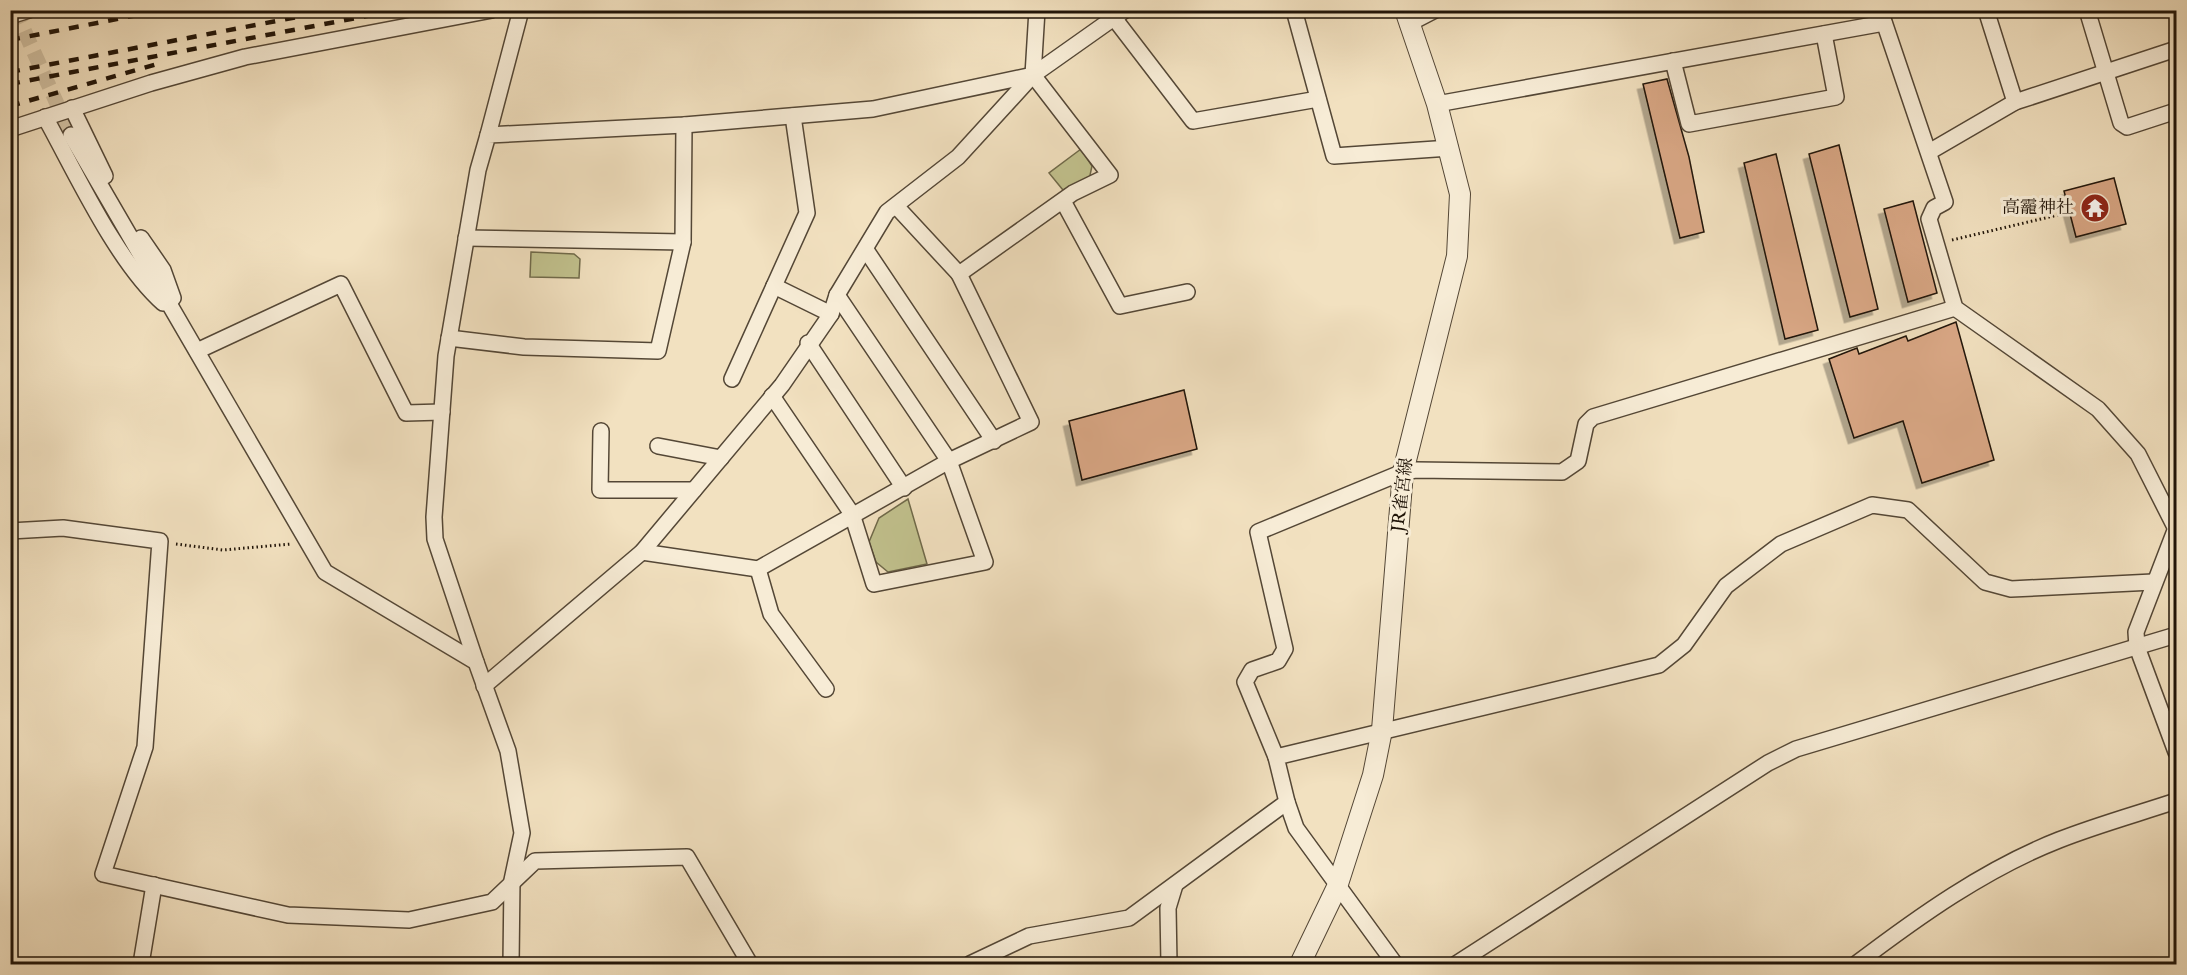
<svg xmlns="http://www.w3.org/2000/svg" width="2187" height="975" viewBox="0 0 2187 975" font-family="'IM FELL English','Noto Serif JP',serif">
  <defs>
    <filter id="shadow"><feDropShadow dx="-5.5" dy="5.5" stdDeviation="0" flood-color="#0004"/></filter>
  </defs>
  <rect width="100%" height="100%" fill="#f2e1c0"/>
  <filter id="stains"><feTurbulence type="fractalNoise" baseFrequency=".00333" numOctaves="4"/><feColorMatrix values="0 0 0 0 .2 0 0 0 0 .09 0 0 0 0 .02 0 0 0 .5 -.17"/></filter>
  <radialGradient id="worn" r=".72"><stop offset=".6" stop-color="#630" stop-opacity="0"/><stop offset="1" stop-color="#630" stop-opacity=".3"/></radialGradient>
  <g fill="#c1c18d" stroke="#706a4a" stroke-width="1.5">
    <polygon points="1081,149 1092,166 1089,180 1063,190 1049,173"/>
    <polygon points="531,252 574,254 580,259 579,278 530,277"/>
    <polygon points="908,499 927,564 888,572 876,562 869,542 879,518"/>
  </g>
  <g fill="#d9a785" stroke="#201408" stroke-width="1.5" filter="url(#shadow)">
    <polygon points="1667,79 1689,157 1704,232 1680,238 1643,84"/>
    <polygon points="1839,145 1878,309 1850,317 1809,154"/>
    <polygon points="1776,154 1818,330 1785,339 1744,163"/>
    <polygon points="2114,178 2126,224 2076,237 2064,191"/>
    <polygon points="1913,201 1937,293 1908,302 1884,209"/>
    <polygon points="1956,322 1994,460 1922,483 1903,421 1854,438 1829,359 1857,348 1859,354 1906,336 1908,341"/>
    <polygon points="1184,390 1197,449 1082,480 1069,421"/>
  </g>
  <g fill="none" stroke-linecap="round" stroke-linejoin="round">
    <polyline stroke="#d2c2a4" stroke-width="15" stroke-dasharray="15 8" stroke-linecap="butt" points="15,10 71,135"/>
    <g stroke="#544736" stroke-width="18">
      <g id="minor">
        <polyline points="1294,10 1334,156 1450,148"/>
        <polyline points="1880,10 1945,202 1934,208 1929,219 1955,308 2098,409 2138,454 2176,529"/>
        <polyline points="1986,10 2015,102"/>
        <polyline points="2087,10 2121,123 2127,127 2176,111"/>
        <polyline points="10,16 29,10"/>
        <polyline points="1114,18 1193,121 1318,99"/>
        <polyline points="1408,24 1435,10"/>
        <polyline points="1673,61 1689,124 1836,97 1824,34"/>
        <polyline points="1437,104 1884,23"/>
        <polyline points="72,108 105,176"/>
        <path d="M45 117C76 173 116 261 163 303"/>
        <polyline points="10,129 151,83 245,57 492,10"/>
        <polyline points="71,135 325,572 476,662 508,751 522,833 512,880 511,964"/>
        <polyline points="488,135 521,10"/>
        <polyline points="1929,152 2015,102 2176,49"/>
        <polyline points="1063,201 1120,306 1187,292"/>
        <polyline points="896,206 959,274 1073,193 1110,175 1033,75 1037,10"/>
        <polyline points="141,238 163,270 173,298"/>
        <polyline points="466,238 683,242"/>
        <polyline points="866,250 994,441"/>
        <polyline points="774,286 831,314"/>
        <polyline points="449,338 524,347 658,351 683,242 684,125"/>
        <polyline points="808,343 904,488"/>
        <polyline points="197,351 341,284 406,413 442,412"/>
        <polyline points="732,379 807,213 793,116"/>
        <polyline points="772,396 852,514 874,584 985,562 949,461 837,295"/>
        <polyline points="601,431 600,490 694,490"/>
        <polyline points="658,446 721,458"/>
        <polyline points="2176,528 2136,632 2137,647 2176,752"/>
        <polyline points="10,531 63,528 160,541 145,747 103,874 288,915 409,920 492,902 535,861 687,857 750,964"/>
        <polyline points="642,552 758,569 949,461 1031,422 959,274"/>
        <polyline points="758,569 771,614 826,689"/>
        <polyline points="476,662 435,539 434,517 446,356 478,170 488,135 684,125 873,109 1033,75"/>
        <polyline points="484,686 642,552 782,385 831,314 837,295 887,212 958,157 1033,75 1125,10"/>
        <polyline points="1276,757 1245,682 1252,670 1278,661 1285,649 1258,532 1403,472 1416,470 1562,472 1578,461 1586,424 1593,417 1955,308"/>
        <polyline points="1287,802 1296,828 1395,964"/>
        <polyline points="141,964 154,885"/>
        <polyline points="970,964 1029,936 1129,918 1287,802 1276,757 1659,665 1684,645 1726,586 1781,544 1872,505 1908,510 1985,582 2011,589 2153,582"/>
        <polyline points="1169,964 1168,908 1175,885"/>
        <polyline points="1456,964 1768,763 1796,749 2176,635"/>
        <path d="M1856 964C1918 917 1985 869 2059 840 2097 825 2137 814 2176 801"/>
      </g>
    </g>
    <g stroke="#544736" stroke-width="22">
      <polyline id="tertiary" points="1300,964 1337,887 1373,775 1382,730 1403,472 1457,256 1460,194 1437,104 1405,10"/>
    </g>
    <g stroke="#201408" stroke-width="3" stroke-dasharray="1.5 3" stroke-linecap="butt">
      <polyline points="1952,240 2062,214"/>
      <polyline points="176,544 223,550 291,544"/>
    </g>
    <use href="#minor" stroke="#f7ecd6" stroke-width="15"/>
    <use href="#tertiary" stroke="#f7ecd6" stroke-width="20"/>
    <g stroke="#201408" stroke-width="4.5" stroke-dasharray="10 10" stroke-linecap="butt">
      <polyline points="10,40 163,10"/>
      <polyline points="10,72 334,10"/>
      <polyline points="10,84 398,10"/>
      <polyline points="10,106 161,63"/>
    </g>
  </g>
  <defs>
    <g id="temple-disc" transform="scale(1.5)"><circle r="9.5" fill="#8f2418" stroke="#f7ecd6"/><path d="M0-6L5-2H3V0L6.5 2.5H4V6H1.5V3h-3V6H-4V2.5H-6.5L-3 0V-2H-5Z" fill="#fff"/></g>
  </defs>
  <g fill-rule="evenodd">
    <use href="#temple-disc" x="2095" y="208"/>
  </g>
  <g text-anchor="middle" dominant-baseline="central" stroke-width="6" stroke-linejoin="round" paint-order="stroke">
    <g font-size="18" fill="#201408" stroke="#f7ecd6" text-anchor="end">
      <text x="2074" y="208">高靇神社</text>
    </g>
    <g font-size="18" fill="#201408" stroke="#f7ecd6">
      <text transform="translate(1403 495) rotate(-83)">JR雀宮線</text>
    </g>
  </g>
  <rect width="2187" height="975" fill="none" stroke="#f2e1c0" stroke-width="36"/>
  <rect x="12" y="12" width="2163" height="951" fill="none" stroke="#201408" stroke-width="3"/>
  <rect x="18" y="18" width="2151" height="939" fill="none" stroke="#201408" stroke-width="1.5"/>
  <rect width="100%" height="100%" filter="url(#stains)"/>
  <rect width="100%" height="100%" fill="url(#worn)"/>
</svg>
